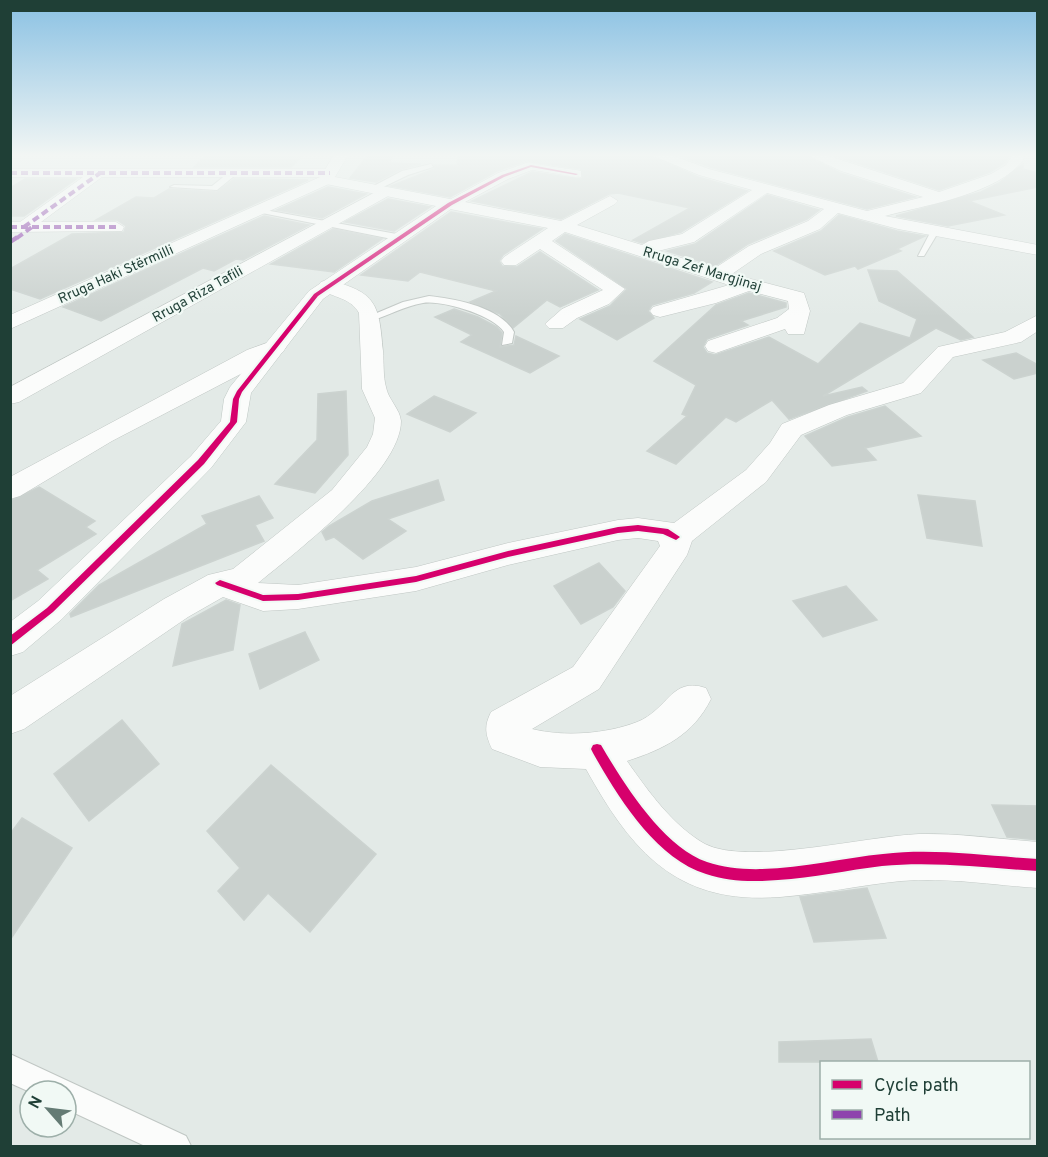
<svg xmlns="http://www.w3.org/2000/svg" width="1048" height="1157" viewBox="0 0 1048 1157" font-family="Overpass,sans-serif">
  <rect width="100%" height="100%" fill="#e3eae7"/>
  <g fill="#cad1ce" stroke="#ccd3d0" stroke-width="1.5">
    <polygon points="368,155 393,155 389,163 421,164 401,169 376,182 350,178"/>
    <polygon points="458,155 649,155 698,177 747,191 681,232 642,243 633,240 690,208 618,193 609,194 561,219 472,201 532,172 581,179 583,177 581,169 526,161 497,171 450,197 391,186 434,169 434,165 457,165"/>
    <polygon points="678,155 805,155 840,173 915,197 867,209 710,167"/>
    <polygon points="833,155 1010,155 1004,163 990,172 939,190"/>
    <polygon points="205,156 301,157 291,167 194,167"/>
    <polygon points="1023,164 1023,169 1038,173 1038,187 969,201 1004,215 948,226 896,216 981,192 999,183"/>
    <polygon points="25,179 76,179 24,216 10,216 10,188"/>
    <polygon points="234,179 308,180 40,299 10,289 10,269 72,234 124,232 126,226 117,220 96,220 136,197 154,198 169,189 217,192"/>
    <polygon points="328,187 366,194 322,218 277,210"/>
    <polygon points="767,195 819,210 807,219 748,244 715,266 667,251 695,244"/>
    <polygon points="388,199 430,207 394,231 345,222"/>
    <polygon points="451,212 542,229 503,255 499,261 502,266 517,267 540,252 598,290 560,307 547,300 513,328 500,314 470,302 496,291 420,272 408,281 361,275"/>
    <polygon points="839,215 897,231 925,236 897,249 901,251 858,269 855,266 825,275 774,251 821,231"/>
    <polygon points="264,216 309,225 243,260 236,259 214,271 203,268 101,321 63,307"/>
    <polygon points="333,229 382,239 334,272 271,264"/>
    <polygon points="565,234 712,282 694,293 652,305 648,311 654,318 617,340 580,319 610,306 627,289 556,241"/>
    <polygon points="868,270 897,271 973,337 961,340 936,328 823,396 862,387 867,391 789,419 772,400 736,422 726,417 676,464 647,451 687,416 682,414 696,385 654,361 716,305 749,293 786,303 786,307 741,321 748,325 707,339 703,347 707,353 715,355 769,337 818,364 860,323 910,338 917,319 879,301"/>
    <polygon points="454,309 478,317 497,327 502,333 500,347 514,345 516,336 559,356 530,373 461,342 472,335 435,317"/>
    <polygon points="1016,353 1038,365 1038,373 1014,379 983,360"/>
    <polygon points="346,391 348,455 315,493 275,484 317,440 318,394"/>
    <polygon points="434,396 476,413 450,432 407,414"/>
    <polygon points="885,406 921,436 865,448 876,460 832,466 805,436 848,417"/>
    <polygon points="438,480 444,500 388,519 406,531 363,559 334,537 326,540 322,532 329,526 372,501"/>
    <polygon points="39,487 95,521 86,527 96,534 37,570 48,579 10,601 10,501"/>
    <polygon points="918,495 975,501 982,546 927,538"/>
    <polygon points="259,496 273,518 255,525 264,541 71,617 70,614 99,585 207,524 202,516"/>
    <polygon points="599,563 625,591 613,607 581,624 554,586"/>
    <polygon points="846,586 877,620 823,637 793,601"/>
    <polygon points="226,600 240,605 233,650 173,666 182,624"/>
    <polygon points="305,632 319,660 260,689 249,654"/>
    <polygon points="122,720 159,764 89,821 54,774"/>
    <polygon points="271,765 376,854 310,932 268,893 244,920 218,891 240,868 207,831"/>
    <polygon points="992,805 1038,806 1038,840 1007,837"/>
    <polygon points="22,818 72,848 10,940 10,834"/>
    <polygon points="867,888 886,938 814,942 800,897"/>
    <polygon points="871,1039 878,1062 779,1062 779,1042"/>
  </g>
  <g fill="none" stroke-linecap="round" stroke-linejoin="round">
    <g stroke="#c0c7c4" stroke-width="2">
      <g id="lane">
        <polygon points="431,164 433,167 408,175 375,191 368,189 402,171"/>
        <polygon points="232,170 239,172 217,190 170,187 174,185 212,186"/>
        <polygon points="254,208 402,235 406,238 402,241 257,212"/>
        <polygon points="932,229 939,231 924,256 918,256"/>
        <path d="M429 296C456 299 500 307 514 332L512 343 502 345 504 332C493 315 442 300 423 303 404 306 388 316 370 321L365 318 403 302Z"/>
        <polygon points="10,1054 186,1136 191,1146 145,1146 66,1109 66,1091 30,1092 10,1083"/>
      </g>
    </g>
    <g stroke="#c0c7c4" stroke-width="1">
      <g id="street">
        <path d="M651 155H671L709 169 867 211 923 197 841 171 807 155H826L939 192 991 174 1006 165 1012 156H1022L1024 159C999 194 926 205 885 216L1038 245V255L898 229 838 213 820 229 761 254 732 274 804 293 810 311 804 334H788L785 329 716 353 708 351 705 346 708 341 777 318 789 309 788 301 749 291 716 303 660 317 653 315 650 311 653 307 729 285 565 232 552 241 625 289 609 304 577 318 563 328H549L545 324 562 309 603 290 540 249 516 265H504L501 261 504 257 548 228 450 209 442 204 498 173 526 163 576 170 581 171V177L532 170 508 179 465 202 561 221 610 196 618 201 615 204 577 225 642 245 649 241 682 234 752 190 699 175ZM767 193 824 209 808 221 749 246 715 268 658 251 694 242Z"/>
        <polygon points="10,169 330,169 337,173 331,177 333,180 331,183 10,329 10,315 320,177 102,177 41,222 116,222 124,227 122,231 10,232 10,222 20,222 83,177 10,177"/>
        <polygon points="385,187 393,192 390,195 19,402 10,404 10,387"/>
        <path d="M328 280C377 292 379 304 383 351 384 363 383 376 386 387 388 399 400 409 401 421 401 472 296 552 258 583L298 585 416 567 508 543 618 520 638 518 674 523 746 470 770 443 782 424 829 405 903 383 938 347 1005 332 1038 315V331L1021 342 953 357 921 393 847 415 801 435 766 482 692 541 687 555 599 689 532 729C564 737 606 734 637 722 668 710 671 676 706 688L711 699C693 735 664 749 627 761 648 791 673 826 705 844 747 866 868 836 919 834 958 833 998 839 1038 842V888C992 885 947 877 901 881 861 885 820 894 780 897 677 905 632 852 586 769L540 767 492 749C485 734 484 726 491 712L573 667 660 546 658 541 638 538 618 540 508 565 416 591 298 609 263 611 223 597 188 617 24 729 10 734V696L164 599 208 575 233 569 332 490 367 447 373 434 375 418 362 389 359 313C349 295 327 298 318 286L321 282Z"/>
        <polygon points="275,340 283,342 286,347 283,352 112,441 20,496 10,499 10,477 23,470 247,350"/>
      </g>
    </g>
    <g stroke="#bec8c4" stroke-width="1">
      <polygon id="secondary" points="334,155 348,155 335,177 450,199 458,204 323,299 251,393 246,422 211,468 62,619 23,652 10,656 10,622 38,601 191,456 221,421 224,399 230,387 309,291 436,206 321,183 319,180"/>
    </g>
    <use href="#lane" fill="#fbfcfb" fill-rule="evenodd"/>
    <use href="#street" fill="#fbfcfb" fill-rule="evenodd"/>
    <use href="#secondary" fill="#fbfcfb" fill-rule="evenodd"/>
    <g stroke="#8e44ad" stroke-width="4" stroke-dasharray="7 4" stroke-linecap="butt">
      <polyline points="10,173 330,173"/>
      <polyline points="10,227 116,227"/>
      <polyline points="24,227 100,173"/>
      <polyline points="17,238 32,227"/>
    </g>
    <polyline stroke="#8e44ad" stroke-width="4.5" stroke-dasharray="9 4.5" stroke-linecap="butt" points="10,242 19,236"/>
    <g stroke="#f1f9f5" stroke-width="4">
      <g id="cycleway">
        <polygon points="531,165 578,174 576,175 531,167 504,177 452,205 318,296 242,392 239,399 237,422 204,464 53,612 10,646 10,636 47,608 198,460 230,422 233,399 237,391 314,294 448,203 502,175"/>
        <polygon points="638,525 668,529 680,537 676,540 663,534 638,531 618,533 508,557 416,582 298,600 263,601 217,585 215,583 220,580 263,595 298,594 416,576 508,551 618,527"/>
        <path d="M597 744 601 745C624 784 663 847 707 862 759 880 829 859 883 854 935 848 986 856 1038 859V871C986 868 934 861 882 866 848 870 813 878 778 880 754 882 729 882 706 874 655 858 618 797 593 753L591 749 593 745Z"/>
      </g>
    </g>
    <use href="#cycleway" fill="#d6006c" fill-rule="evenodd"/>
  </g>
  <linearGradient id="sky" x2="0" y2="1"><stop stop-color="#8ac1e3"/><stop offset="0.49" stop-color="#f2f6f4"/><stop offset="1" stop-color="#f2f6f4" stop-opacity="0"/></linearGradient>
  <rect width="1048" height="317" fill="url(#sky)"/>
  <g text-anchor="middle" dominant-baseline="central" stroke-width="4.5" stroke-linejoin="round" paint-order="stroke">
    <g font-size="14" fill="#1f3f36" stroke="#f1f9f5">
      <text transform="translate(702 270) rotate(17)">Rruga Zef Margjinaj</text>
      <text transform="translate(116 275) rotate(-24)">Rruga Haki Stërmilli</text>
      <text transform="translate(198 295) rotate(-29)">Rruga Riza Tafili</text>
    </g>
  </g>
  <rect width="1048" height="1157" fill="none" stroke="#1f3f36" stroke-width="24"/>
  <rect x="820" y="1061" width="210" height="78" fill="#f1f9f5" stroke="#9dafa9" stroke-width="1.5"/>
  <rect x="832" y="1080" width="30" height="9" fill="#d6006c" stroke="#9dafa9" stroke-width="1.5"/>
  <text x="874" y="1091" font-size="18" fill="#1f3f36">Cycle path</text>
  <rect x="832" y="1110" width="30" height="9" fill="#8e44ad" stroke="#9dafa9" stroke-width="1.5"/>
  <text x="874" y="1121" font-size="18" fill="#1f3f36">Path</text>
  <g transform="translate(48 1109) rotate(298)"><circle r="28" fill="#f1f9f5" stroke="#9dafa9" stroke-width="1.5"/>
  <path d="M0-4.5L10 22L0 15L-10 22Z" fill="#647b74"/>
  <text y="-9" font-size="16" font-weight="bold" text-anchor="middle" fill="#1f3f36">N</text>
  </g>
</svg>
